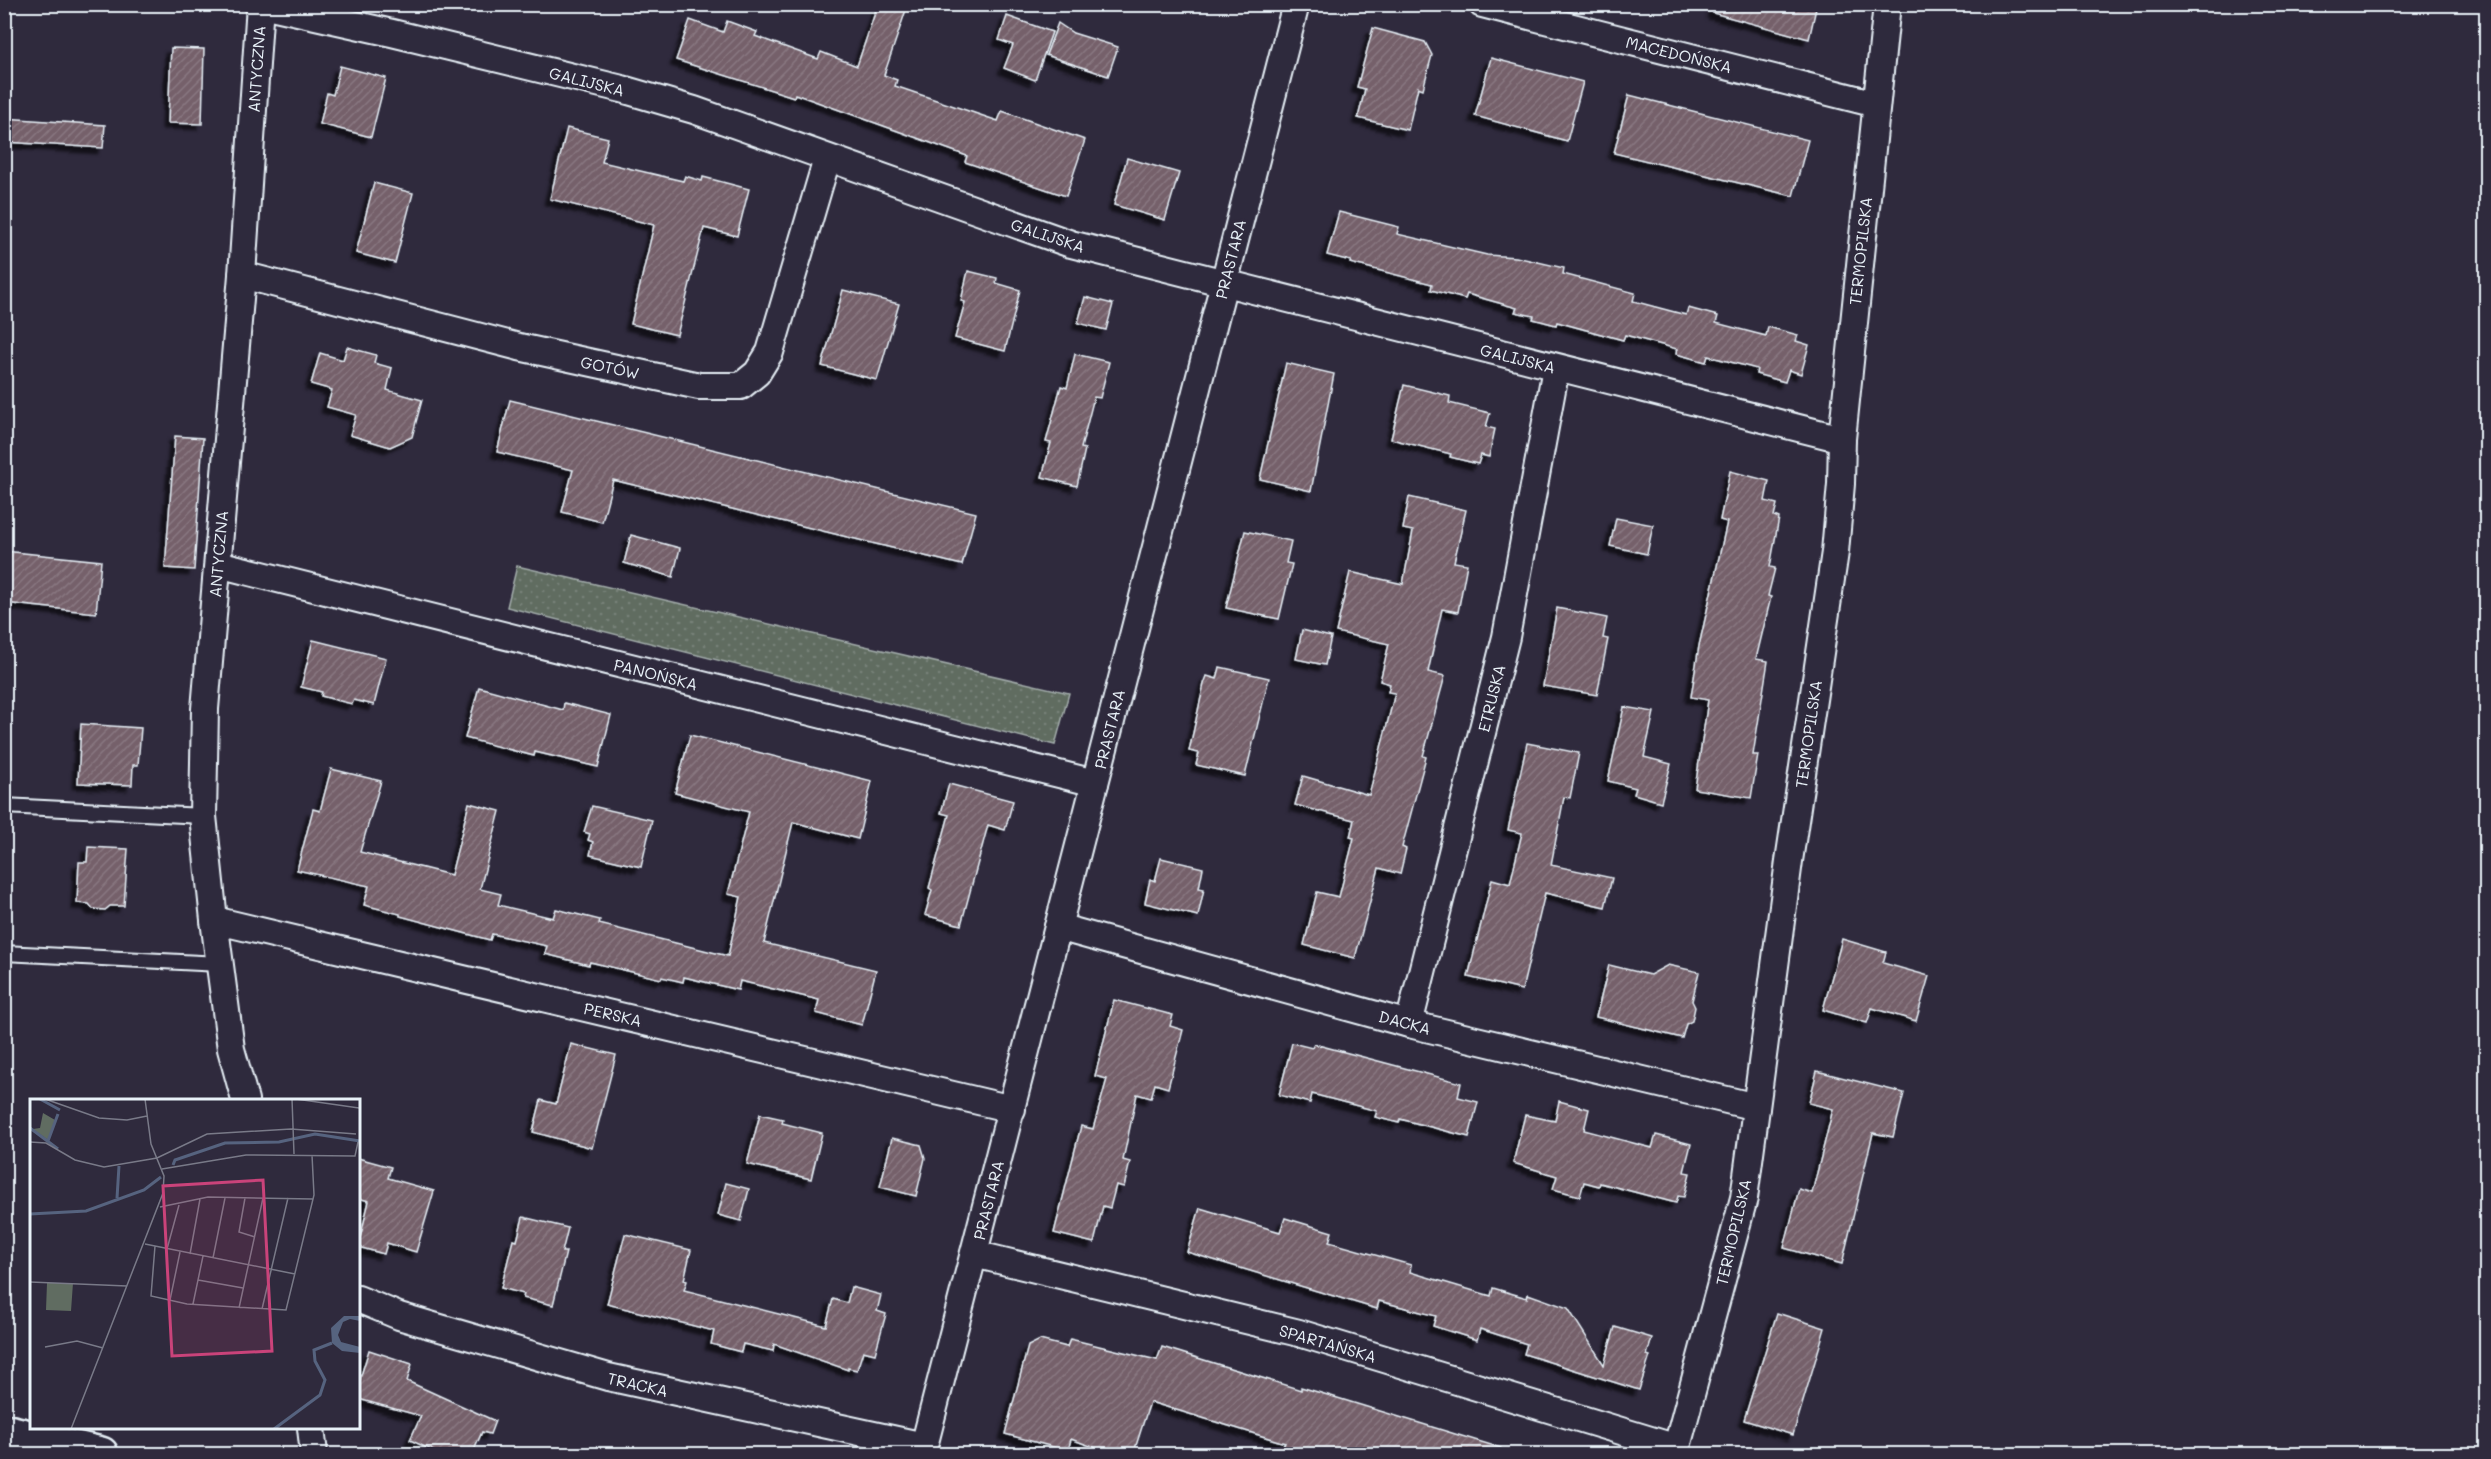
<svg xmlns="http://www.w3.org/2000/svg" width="2491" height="1459" viewBox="0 0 2491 1459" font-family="Mali,sans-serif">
  <defs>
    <pattern id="park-dots" width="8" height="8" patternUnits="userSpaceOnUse" patternTransform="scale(1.5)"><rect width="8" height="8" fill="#606c61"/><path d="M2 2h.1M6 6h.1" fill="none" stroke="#778178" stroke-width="1.8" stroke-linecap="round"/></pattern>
    <pattern id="building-hatch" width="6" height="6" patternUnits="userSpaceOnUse" patternTransform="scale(1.5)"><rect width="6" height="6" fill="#75616b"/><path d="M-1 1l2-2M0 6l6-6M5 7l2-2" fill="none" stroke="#897881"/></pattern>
    <filter id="shadow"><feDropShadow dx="-5.5" dy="5.5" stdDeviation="1.5" flood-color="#0009"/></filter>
  </defs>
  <rect width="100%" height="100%" fill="#2f2a3d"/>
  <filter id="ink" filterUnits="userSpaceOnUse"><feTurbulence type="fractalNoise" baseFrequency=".0167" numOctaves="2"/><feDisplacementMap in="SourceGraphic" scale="12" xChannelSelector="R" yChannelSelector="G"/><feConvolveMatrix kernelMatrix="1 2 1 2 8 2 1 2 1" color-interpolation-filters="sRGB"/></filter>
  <g filter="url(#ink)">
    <polygon fill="url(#park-dots)" stroke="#a4aeac" stroke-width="1.5" points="517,566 1069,693 1055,745 507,607"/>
    <g fill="url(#building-hatch)" stroke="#e8f1f8" stroke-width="1.5" filter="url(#shadow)">
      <polygon points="878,4 908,4 884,75 897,80 895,86 998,121 1002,111 1085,140 1066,196 965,162 967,156 795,94 794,97 676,60 690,20 723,32 727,21 757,32 755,36 818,59 821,52 857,66"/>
      <polygon points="1714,4 1817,4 1809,39 1713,13"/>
      <polygon points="1007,16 1052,32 1035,80 1004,68 1013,45 999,40"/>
      <polygon points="1058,23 1073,33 1118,47 1108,76 1046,55"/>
      <polygon points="1373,28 1425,42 1432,55 1423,89 1418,87 1408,130 1358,118 1365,89 1357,87"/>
      <polygon points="171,48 204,49 202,124 168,123"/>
      <polygon points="1491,58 1583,82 1567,141 1475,116"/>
      <polygon points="340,66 386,78 371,137 320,124 327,93 333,95"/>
      <polygon points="1629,95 1808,140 1793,196 1614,153"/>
      <polygon points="4,118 105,125 103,148 4,142"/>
      <polygon points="567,128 608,138 602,162 683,181 685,176 702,181 703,177 749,189 737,236 704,228 677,335 631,324 654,225 550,199"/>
      <polygon points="1127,158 1179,173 1165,220 1114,205"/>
      <polygon points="374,183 413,193 395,263 356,253"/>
      <polygon points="1339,212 1399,227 1397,234 1487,255 1516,257 1564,268 1563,274 1635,293 1633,301 1686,315 1688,308 1718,316 1716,323 1766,336 1768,327 1798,335 1796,341 1809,345 1801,374 1789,370 1785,382 1756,374 1757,369 1708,356 1706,362 1676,354 1677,349 1625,335 1623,340 1557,322 1556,325 1533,319 1534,316 1515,312 1517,308 1467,294 1465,299 1431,290 1432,284 1350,263 1351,261 1327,255"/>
      <polygon points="968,271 997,278 996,283 1020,290 1005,351 955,338 965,302 961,301"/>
      <polygon points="843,290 899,304 877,380 822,366"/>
      <polygon points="1085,297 1113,304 1106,330 1078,323"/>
      <polygon points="347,347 376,355 374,363 392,368 387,390 422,400 412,437 390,447 350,435 356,415 327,407 332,390 311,384 320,353 343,360"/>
      <polygon points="1075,354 1109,362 1100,398 1094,397 1081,448 1085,449 1077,486 1042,477 1051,443 1046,442 1061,386 1067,388"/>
      <polygon points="1286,363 1334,374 1311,491 1260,479"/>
      <polygon points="1404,385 1450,396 1449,403 1490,413 1486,427 1495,429 1489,457 1481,455 1478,464 1450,457 1451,454 1391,439"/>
      <polygon points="510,400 976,513 962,565 613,480 602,522 562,512 573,470 497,452"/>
      <polygon points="175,436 203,438 194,570 165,568"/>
      <polygon points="1730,471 1769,481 1765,501 1777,504 1774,516 1779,518 1770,567 1775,568 1768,596 1771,597 1756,659 1768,661 1753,755 1758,755 1751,798 1695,789 1708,700 1691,697 1699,646 1727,522 1720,520"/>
      <polygon points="1409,497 1466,510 1454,562 1467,564 1458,612 1442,609 1428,672 1445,676 1423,756 1426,757 1402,847 1406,849 1400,874 1379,868 1355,958 1304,945 1317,892 1339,897 1354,838 1350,837 1354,820 1295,805 1303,776 1369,795 1395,693 1388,692 1390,684 1380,681 1389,644 1336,632 1350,572 1403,584 1413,531 1403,529"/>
      <polygon points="1616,518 1653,525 1647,554 1610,546"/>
      <polygon points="1245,531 1291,541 1286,563 1292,564 1279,619 1226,608"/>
      <polygon points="631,535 680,548 673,577 624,563"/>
      <polygon points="4,551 101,561 96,613 4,603"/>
      <polygon points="1557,608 1607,618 1603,638 1608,639 1597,695 1543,686"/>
      <polygon points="1302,630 1331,637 1325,665 1296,659"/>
      <polygon points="313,640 386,658 374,705 354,700 352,704 336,700 321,696 322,692 301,687"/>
      <polygon points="1220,667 1269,678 1245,776 1196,765 1199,753 1189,751 1204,684 1207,676 1217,679"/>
      <polygon points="479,687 563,710 564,703 611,715 598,767 535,752 534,756 465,738"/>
      <polygon points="1624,707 1654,712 1644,757 1671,764 1661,802 1634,794 1636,788 1608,781"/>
      <polygon points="81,724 141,728 138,765 133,765 132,785 78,783"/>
      <polygon points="690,735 872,781 858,839 793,822 764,943 876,970 862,1025 816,1013 819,1000 740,981 738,990 684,977 683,982 662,977 661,979 590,962 589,965 545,954 547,946 492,934 490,940 400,916 400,914 364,905 369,886 297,870 313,809 320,811 331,769 381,781 360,852 451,875 469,803 500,811 480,889 501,894 498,905 553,918 556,909 600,920 599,924 728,956 741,897 728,894 749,812 675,793"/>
      <polygon points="1527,743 1579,753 1570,798 1564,797 1551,865 1612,878 1605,907 1545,893 1522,990 1468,977 1492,879 1510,884 1522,833 1508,830"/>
      <polygon points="949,784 1013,801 1005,830 988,825 961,925 925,915 932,890 929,888 949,815 941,813"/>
      <polygon points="592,806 652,820 641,867 590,855 593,842 588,840 590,834 584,832"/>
      <polygon points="88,847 128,849 124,906 110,906 105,910 93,909 89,904 77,903 79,862 87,862"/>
      <polygon points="1161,858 1203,868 1199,888 1204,889 1198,916 1145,903 1150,879 1155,881"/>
      <polygon points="1842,939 1886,952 1883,963 1929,976 1916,1021 1872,1008 1867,1023 1823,1010"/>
      <polygon points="1609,965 1650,975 1668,965 1699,972 1692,1001 1695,1007 1692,1021 1686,1024 1682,1038 1596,1017"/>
      <polygon points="1114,1000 1173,1015 1170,1026 1183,1030 1168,1088 1155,1084 1151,1098 1137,1094 1123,1160 1130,1162 1124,1187 1116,1185 1110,1208 1103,1206 1094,1243 1054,1233 1081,1126 1093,1129 1107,1079 1095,1076"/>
      <polygon points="1292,1043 1312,1048 1314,1044 1461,1083 1458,1097 1478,1102 1469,1137 1400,1119 1399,1123 1375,1117 1377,1111 1312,1094 1310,1103 1279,1095"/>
      <polygon points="571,1044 616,1055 592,1148 533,1132 541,1100 556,1104"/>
      <polygon points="1817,1071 1904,1093 1893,1137 1873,1133 1842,1264 1784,1248 1799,1189 1812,1193 1833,1109 1809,1103"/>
      <polygon points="1559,1101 1589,1109 1584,1130 1652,1148 1656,1135 1691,1144 1684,1172 1690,1173 1684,1197 1678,1196 1676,1203 1600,1183 1599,1186 1584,1182 1580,1196 1553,1189 1557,1176 1513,1163 1525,1115 1555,1121"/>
      <polygon points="760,1114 783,1119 782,1123 822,1133 811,1179 747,1164"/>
      <polygon points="892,1138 921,1145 925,1158 916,1196 880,1187"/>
      <polygon points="358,1158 391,1167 388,1178 434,1191 416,1252 387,1243 384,1254 358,1247 369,1201 358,1198"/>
      <polygon points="726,1183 749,1189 741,1221 718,1215"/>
      <polygon points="1200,1208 1280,1232 1285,1218 1332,1232 1329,1242 1411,1265 1410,1272 1491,1296 1493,1288 1527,1298 1528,1294 1568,1308 1604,1365 1615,1327 1652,1338 1647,1355 1650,1356 1639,1390 1524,1354 1527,1344 1480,1329 1477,1340 1433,1326 1436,1316 1379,1301 1377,1309 1187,1252"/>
      <polygon points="523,1217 568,1228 562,1252 566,1252 553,1305 523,1298 524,1294 501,1288 513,1240 517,1241"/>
      <polygon points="625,1234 691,1250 684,1280 687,1281 684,1290 826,1326 833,1299 847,1303 851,1287 881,1295 877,1311 886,1314 875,1354 863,1351 857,1370 848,1368 848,1370 774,1344 773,1351 743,1344 741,1352 711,1344 714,1331 607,1304"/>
      <polygon points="1777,1313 1825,1328 1793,1435 1744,1420"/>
      <polygon points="1070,1339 1157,1360 1162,1347 1301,1390 1301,1387 1331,1396 1501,1448 1500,1455 1310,1455 1283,1446 1285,1443 1150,1402 1133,1455 1115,1455 1071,1439 1068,1451 1005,1434 1028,1346 1040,1340 1067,1347"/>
      <polygon points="369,1350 412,1364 407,1381 495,1421 490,1434 482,1432 472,1455 442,1455 410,1440 421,1416 358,1399 358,1385"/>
    </g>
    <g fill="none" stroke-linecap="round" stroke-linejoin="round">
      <g stroke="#e8f1f8" stroke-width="18">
        <g id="service">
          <polyline points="4,806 203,816"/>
          <polyline points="4,953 220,964"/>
        </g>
      </g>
      <g stroke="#e8f1f8" stroke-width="30">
        <g id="minor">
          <polyline points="262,4 392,33 622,89 694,110 1071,244 1842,439"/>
          <polyline points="1482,4 1876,104"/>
          <polyline points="242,275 519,347 699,386 741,386 757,373 770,352 827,159"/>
          <polyline points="218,564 1095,783"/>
          <polyline points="214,920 1012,1109"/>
          <polyline points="1058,927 1409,1024 1756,1107"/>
          <polyline points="1409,1024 1506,637 1556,368"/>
          <polyline points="245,1100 231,1049 214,920 203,816 205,709 242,275 260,4"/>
          <polyline points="974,1254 1299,1333 1677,1448"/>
          <polyline points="358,1299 399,1316 608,1377 924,1446"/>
          <polyline points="311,1428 314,1454"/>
          <polyline points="922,1454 1296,4"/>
          <polyline points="1675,1454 1744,1198 1789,861 1835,552 1841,484 1842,439 1887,4"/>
        </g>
      </g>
      <g stroke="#e8f1f8" stroke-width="38">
        <polyline id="secondary" points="4,1431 101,1454"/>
      </g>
      <use href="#service" stroke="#2f2a3d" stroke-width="14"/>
      <use href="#minor" stroke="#2f2a3d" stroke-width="26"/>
      <use href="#secondary" stroke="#2f2a3d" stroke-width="33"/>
    </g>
  </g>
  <g text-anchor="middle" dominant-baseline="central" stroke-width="6" stroke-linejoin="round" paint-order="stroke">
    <g font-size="16" fill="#e8f1f8" stroke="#2f2a3d">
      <text transform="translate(1679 54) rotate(14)">MACEDOŃSKA</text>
      <text transform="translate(256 69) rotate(-86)">ANTYCZNA</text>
      <text transform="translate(587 81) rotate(14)">GALIJSKA</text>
      <text transform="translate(1048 235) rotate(18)">GALIJSKA</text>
      <text transform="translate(1860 251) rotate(-84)">TERMOPILSKA</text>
      <text transform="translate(1230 259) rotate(-76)">PRASTARA</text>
      <text transform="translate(1518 358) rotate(14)">GALIJSKA</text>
      <text transform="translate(610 367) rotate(12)">GOTÓW</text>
      <text transform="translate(218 554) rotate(-85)">ANTYCZNA</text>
      <text transform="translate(656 674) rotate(14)">PANOŃSKA</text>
      <text transform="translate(1491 698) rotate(-76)">ETRUSKA</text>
      <text transform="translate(1109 729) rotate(-76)">PRASTARA</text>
      <text transform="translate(1808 734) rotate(-82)">TERMOPILSKA</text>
      <text transform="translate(613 1014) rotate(13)">PERSKA</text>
      <text transform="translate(1405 1022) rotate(15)">DACKA</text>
      <text transform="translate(988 1200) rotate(-76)">PRASTARA</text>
      <text transform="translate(1733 1232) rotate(-77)">TERMOPILSKA</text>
      <text transform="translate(1328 1343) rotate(16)">SPARTAŃSKA</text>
      <text transform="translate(638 1384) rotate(13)">TRACKA</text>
    </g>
  </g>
  <g transform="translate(30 1099)">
    <rect width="330" height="330" fill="#2f2a3d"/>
    <path d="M13 14 25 21 18 41 3 30 10 29ZM17 184H43L41 212 16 211Z" fill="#606c61"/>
    <path d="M314 217H330V222L320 220 313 223 308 236 311 243 330 248V254L312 252 302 244 301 229Z" fill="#56637f"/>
    <path fill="none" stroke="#56637f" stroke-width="3" d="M10 0 30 11M0 29 28 50M18 42 28 15M143 66 145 61 195 44 249 43 285 35 330 42M87 99 89 67M0 115 56 112 114 91 131 78M244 330 290 296 295 281 285 262 284 251 302 244"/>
    <path fill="none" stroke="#797a88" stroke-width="1.5" d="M15 0 69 19 97 21 117 17M262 0 264 55M266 0 329 9M0 43 16 44 45 61 74 68 127 59 177 35 261 30 326 35M132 70 216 56 325 57 328 43M215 99 209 133 225 138M130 108 178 98 283 100M115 145 265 175M125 147 121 197 157 205 256 211 284 96 282 56M137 150 149 106M160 155 170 100M183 159 195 99M168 181 213 189M0 183 97 187M140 201 150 153M163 205 173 157M209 209 233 99M232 210 258 99M15 248 47 242 73 249M41 330 133 94 134 77 121 45 115 0"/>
    <path fill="#ca437a" fill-opacity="0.15" stroke="#ca437a" stroke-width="3" d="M233 81 242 252 142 257 133 87Z"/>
    <rect width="330" height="330" fill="none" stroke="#e8f1f8" stroke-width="3"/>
  </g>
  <rect width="2491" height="1459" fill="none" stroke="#2f2a3d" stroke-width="24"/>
  <rect x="12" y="12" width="2467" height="1435" fill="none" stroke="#e8f1f8" stroke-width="2" filter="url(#ink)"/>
</svg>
